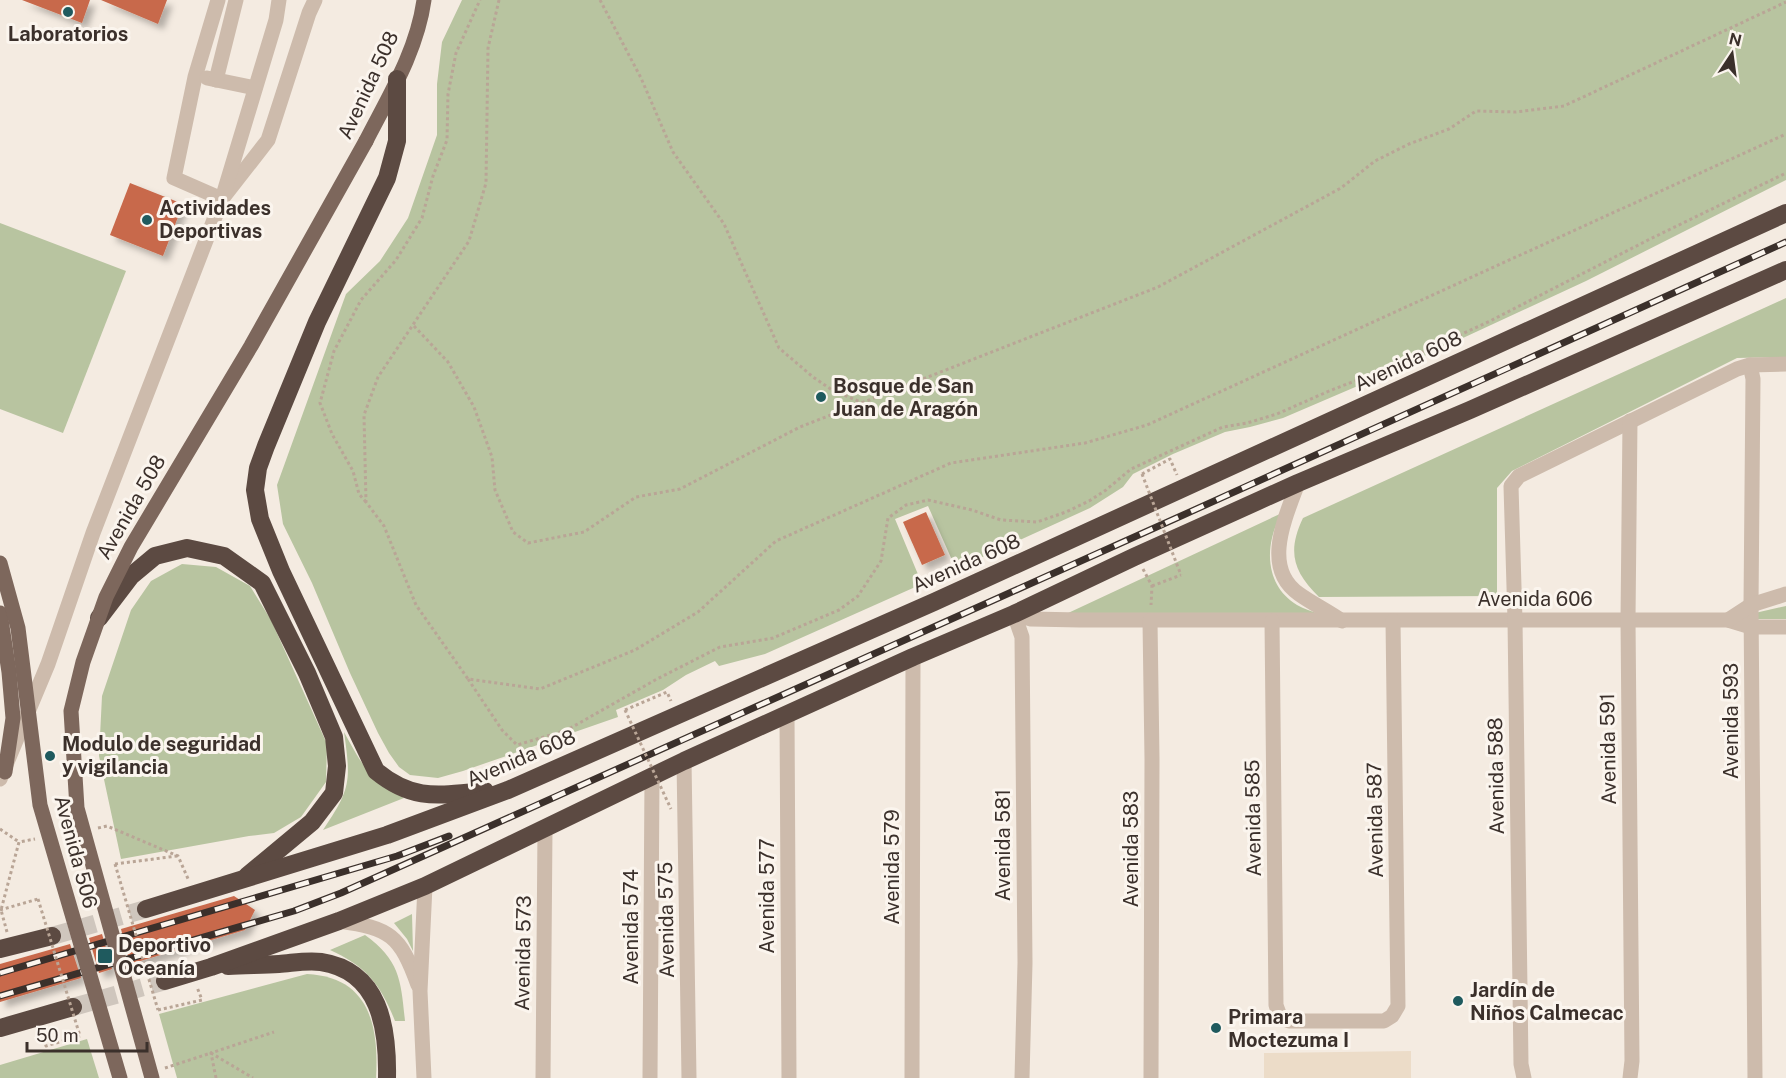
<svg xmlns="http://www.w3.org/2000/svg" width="1786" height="1078" viewBox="0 0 1786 1078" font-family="'Public Sans',sans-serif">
  <defs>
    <filter id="shadow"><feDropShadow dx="5.5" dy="5.5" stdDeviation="3" flood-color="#0004"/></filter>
  </defs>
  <rect width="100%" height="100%" fill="#f4ebe1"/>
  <g fill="#b8c4a0">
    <polygon points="462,0 1786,0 1786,180 1586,281 1381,376 1283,418 1250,427 1225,432 1173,454 1133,474 1123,487 1090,508 956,569 928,506 895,519 922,584 765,654 719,666 715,661 686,675 663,690 616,710 618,717 463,771 438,778 410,775 399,767 389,753 378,733 350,673 312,583 283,524 277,485 346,294 380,261 408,218 437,135 437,84 442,42"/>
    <polygon points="0,223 126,271 63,433 0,409"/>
    <path d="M1786 298V357L1737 358 1512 471 1497 488V596L1319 597C1293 571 1287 552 1303 518Z"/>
    <path d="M1282 513C1264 544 1264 585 1297 605 1304 609 1312 611 1319 614H1066Z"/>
    <polygon points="182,564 216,567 250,586 271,620 327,744 326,782 301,817 274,833 249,836 121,859 99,756 102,696 131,610 151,581"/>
    <polygon points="1786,606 1786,619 1756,619 1755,613"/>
    <path d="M344 732C362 765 370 780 404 798L323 830C351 789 351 781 344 732Z"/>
    <polygon points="412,914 413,951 407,939 394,923"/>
    <path d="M365 935C400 960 401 981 405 1021H395C381 985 366 966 330 950Z"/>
    <path d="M307 974C369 977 379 1025 376 1078H177L159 1014Z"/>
    <polygon points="87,1039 99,1078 0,1078 0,1065"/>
  </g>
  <polygon fill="#ecdcc8" points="1411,1051 1411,1078 1264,1078 1264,1053"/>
  <g fill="#c8694b" filter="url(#shadow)">
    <polygon points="22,0 90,0 82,23"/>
    <polygon points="101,0 167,0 158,24"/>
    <polygon points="130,183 183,204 163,256 110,235"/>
    <polygon points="926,512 945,555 922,565 903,522"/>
    <polygon points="234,896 255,910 245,930 130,964 121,929"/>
    <polygon points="102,934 112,969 99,973 89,938"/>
    <polygon points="70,944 81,978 0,1002 0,964"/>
  </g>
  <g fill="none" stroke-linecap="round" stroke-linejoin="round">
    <g stroke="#cfc6bd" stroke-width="18" stroke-dasharray="18 9" stroke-linecap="butt">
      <polyline points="52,936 146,909"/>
      <polyline points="73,1007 165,981"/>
    </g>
    <g stroke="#b9a596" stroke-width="3" stroke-dasharray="3 3" stroke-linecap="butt">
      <polyline points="499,0 488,48 486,183 469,241 378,377 364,415 366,502 384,526 416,605 468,679 540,689 635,650 698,612 776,541 951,463 1085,443 1147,425 1786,134"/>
      <polyline points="600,0 641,78 673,152 724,224 779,348 813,377 832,390 863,403"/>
      <polyline points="414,326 448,362 474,407 492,457 495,490 513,532 528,543 584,532 636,497 680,489 800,427 1158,287 1341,188 1375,161 1409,144 1449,129 1476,111 1516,112 1564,106 1786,2"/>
      <polyline points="1142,474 1170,459 1177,475"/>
      <polyline points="366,502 359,494 353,471 332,434 320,403 334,351 361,300 396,260 422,218 433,176 447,140 448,94 456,53 480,0"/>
      <polyline points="1143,569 1152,586 1151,605"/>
      <polyline points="1152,586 1181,575"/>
      <polyline points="468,679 502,730 517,745 567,730 657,679 720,647 773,638 839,610 858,596 881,561 888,518 906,505 928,500 972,510 1001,520 1037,522 1066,512 1089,501 1106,490 1131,469 1223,427 1247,423 1277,414 1329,391 1386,369 1490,321 1650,239 1786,173"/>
      <polyline points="625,710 667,692 671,701"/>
      <polyline points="98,828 107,826 178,856 189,881"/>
      <polyline points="0,829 19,842"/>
      <polyline points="115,864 177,856"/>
      <polyline points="0,910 38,899"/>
      <polyline points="7,932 1,910 19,842 35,839"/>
      <polyline points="158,1010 202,1000 197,987"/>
      <polyline points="43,1033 46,1046 80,1036"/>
      <polyline points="165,1068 211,1053 253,1078"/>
      <polyline points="216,1078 211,1053 274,1032"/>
    </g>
    <g stroke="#cdbbac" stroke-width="15">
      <polyline points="218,0 195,77 174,178 222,199 268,140 309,13 315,0"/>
      <polyline points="207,78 255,88"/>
      <polyline points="216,80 236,0"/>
      <polyline points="1750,365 1753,379 1751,605 1755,1078"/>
      <path d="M1298 483C1286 516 1261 568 1299 594 1313 604 1328 611 1342 621"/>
      <polyline points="1014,614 1031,619 1080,620 1728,620 1751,627 1786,627"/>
      <polyline points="1014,614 1022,637 1025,963 1022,1078"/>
      <polyline points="1728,620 1751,605 1786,594"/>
      <polyline points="1150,621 1152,759 1151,1078"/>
      <path d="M1272 621 1276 1005C1279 1014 1280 1018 1289 1021H1384L1392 1016 1398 1006 1393 621"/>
      <polyline points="787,714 789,1078"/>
      <polyline points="684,761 689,1078"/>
      <polyline points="0,779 48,664 93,533 222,199 276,20 279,0"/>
      <path d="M339 921C390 928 400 935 418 985"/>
      <polyline points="424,1078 420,991 425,886"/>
      <polyline points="543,1078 545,828"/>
      <polyline points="650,1078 652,777"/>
      <polyline points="912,1078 913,657"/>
      <polyline points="1524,1078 1521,1064 1515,620 1511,486 1519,476 1737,369 1750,365 1786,364"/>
      <polyline points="1630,1078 1632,1061 1628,620 1630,421"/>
    </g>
    <g stroke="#7d675c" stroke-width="15">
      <path d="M366 141C389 96 417 51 424 0"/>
      <polyline points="0,613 9,672 13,718 5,772"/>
    </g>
    <g stroke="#5c4a42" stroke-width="18">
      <path d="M397 79V141L387 178 317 322 266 446 258 468 255 490 260 519 281 571 376 771C414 802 439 795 485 791"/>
      <polyline points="99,618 131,576 155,556 187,548 224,556 262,583 307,673 334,737 337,766 334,793 312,822 247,876"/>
      <polyline points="146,909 387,835 508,790 934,602 1786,213"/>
      <polyline points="0,949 52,936"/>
      <path d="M228 966C245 965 262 965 279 964 293 963 307 960 321 962 380 971 388 1028 387 1078"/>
      <polyline points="165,981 211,967 339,921 425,886 684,761 913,657 1014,614 1134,557 1298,483 1470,410 1786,270"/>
      <polyline points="0,1028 73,1007"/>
    </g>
    <g stroke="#3b302b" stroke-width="7">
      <g id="rail">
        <polyline points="0,973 397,856 449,836"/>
        <polyline points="0,996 294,911 341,893 1181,516 1786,242"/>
      </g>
    </g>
    <use href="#rail" stroke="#fbf5ee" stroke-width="4.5" stroke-dasharray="14" stroke-linecap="butt"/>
    <g stroke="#b9a596" stroke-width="3" stroke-dasharray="3 3" stroke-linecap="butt">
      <polyline points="1142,474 1181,575"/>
      <polyline points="625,710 671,809"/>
      <polyline points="115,864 158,1010"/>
      <polyline points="38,899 80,1036"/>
    </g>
    <g stroke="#7d675c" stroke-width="15">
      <polyline points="0,563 18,628 40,805 120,1078"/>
      <polyline points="152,1078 77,808 71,711 83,662 106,597 131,547 251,346 366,141"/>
    </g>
  </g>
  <g fill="#1f5a5e" stroke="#fbf5ee" stroke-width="2">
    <circle cx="68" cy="12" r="6"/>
    <circle cx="147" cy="220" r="6"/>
    <circle cx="821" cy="397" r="6"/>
    <circle cx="50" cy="756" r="6"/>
    <rect x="97" y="948" width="16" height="16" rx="3"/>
    <circle cx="1458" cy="1001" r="6"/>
    <circle cx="1216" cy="1028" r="6"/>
  </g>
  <g text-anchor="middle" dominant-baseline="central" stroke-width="6" stroke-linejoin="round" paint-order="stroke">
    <g font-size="20" font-weight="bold" fill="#3b302b" stroke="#fbf5ee" text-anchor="start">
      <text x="68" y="34" text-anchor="middle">Laboratorios</text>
      <text x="159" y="208">Actividades<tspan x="159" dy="23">Deportivas</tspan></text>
      <text x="833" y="386">Bosque de San<tspan x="833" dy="23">Juan de Aragón</tspan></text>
      <text x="62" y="744">Modulo de seguridad<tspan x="62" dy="23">y vigilancia</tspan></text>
      <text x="118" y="945">Deportivo<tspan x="118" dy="23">Oceanía</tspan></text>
      <text x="1470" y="990">Jardín de<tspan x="1470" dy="23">Niños Calmecac</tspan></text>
      <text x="1228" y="1017">Primara<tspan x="1228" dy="23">Moctezuma I</tspan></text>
    </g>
    <g font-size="20" fill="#3b302b" stroke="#fbf5ee">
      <text transform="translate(368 85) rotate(-65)">Avenida 508</text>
      <text transform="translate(1408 361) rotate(-25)">Avenida 608</text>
      <text transform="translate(131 507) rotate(-60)">Avenida 508</text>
      <text transform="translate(966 563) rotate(-24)">Avenida 608</text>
      <text x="1535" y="599">Avenida 606</text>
      <text transform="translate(1731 721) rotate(-90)">Avenida 593</text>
      <text transform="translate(1608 749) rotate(-91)">Avenida 591</text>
      <text transform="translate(521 758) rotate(-23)">Avenida 608</text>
      <text transform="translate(1496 776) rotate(-91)">Avenida 588</text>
      <text transform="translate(1253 818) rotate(-91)">Avenida 585</text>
      <text transform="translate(1375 820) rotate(-91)">Avenida 587</text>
      <text transform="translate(1003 845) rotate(-90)">Avenida 581</text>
      <text transform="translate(1131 849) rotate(-90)">Avenida 583</text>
      <text transform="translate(76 852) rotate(75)">Avenida 506</text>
      <text transform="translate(892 867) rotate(-90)">Avenida 579</text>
      <text transform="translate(767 896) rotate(-90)">Avenida 577</text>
      <text transform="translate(666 920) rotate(-91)">Avenida 575</text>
      <text transform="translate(631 927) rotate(-90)">Avenida 574</text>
      <text transform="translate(523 953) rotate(-89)">Avenida 573</text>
    </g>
  </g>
  <g transform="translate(1732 54) rotate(13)" stroke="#fbf5ee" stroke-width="4.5" paint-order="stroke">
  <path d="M0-4.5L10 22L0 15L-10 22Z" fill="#3b302b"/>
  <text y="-9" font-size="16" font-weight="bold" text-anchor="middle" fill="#3b302b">N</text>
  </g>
  <path d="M27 1042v9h120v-9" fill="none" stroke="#3b302b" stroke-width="3"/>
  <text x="36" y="1042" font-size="18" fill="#3b302b" stroke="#fbf5ee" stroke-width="4.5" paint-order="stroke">50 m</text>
</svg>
